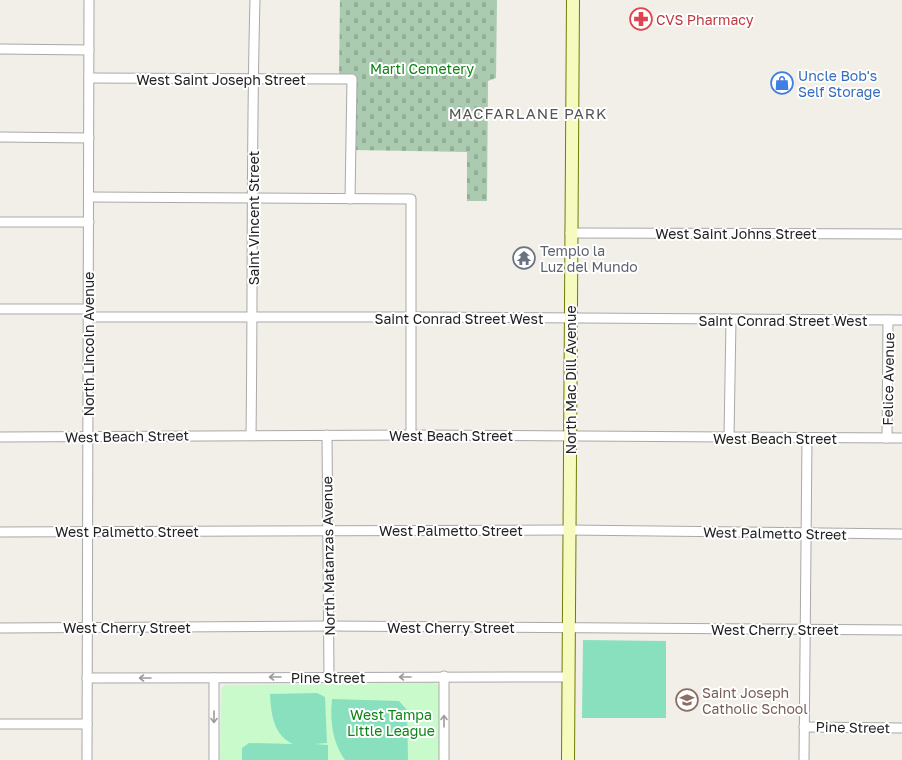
<svg xmlns="http://www.w3.org/2000/svg" width="902" height="760" viewBox="0 0 902 760" font-family="'Golos Text',sans-serif">
  <defs>
    <pattern id="cemetery-stones" width="16" height="16" patternUnits="userSpaceOnUse"><rect width="16" height="16" fill="#aacbaf"/><path d="M2 7V4a2 2 0 0 1 4 0v3zM10 15v-3a2 2 0 0 1 4 0v3z" fill="#92ae96"/></pattern>
  </defs>
  <rect width="100%" height="100%" fill="#f2efe9"/>
  <polygon fill="url(#cemetery-stones)" points="340,0 497,0 496,78 488,81 487,201 467,201 467,152 354,150 355,76 339,76"/>
  <polygon fill="#c8facc" points="432,683 437,684 440,689 439,760 220,760 221,692 222,687 226,685"/>
  <g fill="#88e0be">
    <polygon points="583,640 666,641 666,718 582,718"/>
    <path d="M317 693 325 697 327 743 314 744 328 745V760H242V748L249 743 293 744C273 735 271 713 270 694Z"/>
    <path d="M332 699 399 701 407 710 408 760H345C332 742 330 720 332 699Z"/>
  </g>
  <g fill="none" stroke-linecap="round" stroke-linejoin="round">
    <g stroke="#a9a9a9" stroke-width="11">
      <g id="street">
        <polyline points="0,49 89,50"/>
        <polyline points="89,78 352,79 350,199"/>
        <polyline points="0,137 89,138"/>
        <polyline points="89,197 411,199 411,435"/>
        <polyline points="0,222 89,222"/>
        <polyline points="570,233 902,234"/>
        <polyline points="0,309 88,309"/>
        <polyline points="88,317 412,317 902,320"/>
        <path d="M251 435C253 290 251 145 255 0"/>
        <polyline points="327,435 329,677"/>
        <polyline points="0,437 411,435 902,438"/>
        <polyline points="729,437 731,320"/>
        <polyline points="887,438 888,320"/>
        <polyline points="0,532 569,530 902,534"/>
        <polyline points="0,628 329,626 902,630"/>
        <polyline points="87,678 568,677"/>
        <polyline points="0,724 87,724"/>
        <polyline points="804,727 902,728"/>
        <polyline points="87,760 89,0"/>
        <polyline points="214,760 214,678"/>
        <polyline points="444,760 444,676"/>
        <polyline points="804,760 807,438"/>
      </g>
    </g>
    <g stroke="#707d05" stroke-width="14">
      <polyline id="secondary" points="568,760 573,0"/>
    </g>
    <use href="#street" stroke="#fff" stroke-width="9"/>
    <use href="#secondary" stroke="#f7fabf" stroke-width="12"/>
  </g>
  <defs><path id="oneway-shaft" d="M-6 0H5M1.5-3L5.5 0L1.5 3" fill="none" stroke-width="1.6" stroke-linecap="round" stroke-linejoin="round"/></defs>
  <g stroke="#9c9c9c">
    <use href="#oneway-shaft" transform="translate(275 677) rotate(180)"/>
    <use href="#oneway-shaft" transform="translate(405 677) rotate(180)"/>
    <use href="#oneway-shaft" transform="translate(145 678) rotate(180)"/>
    <use href="#oneway-shaft" transform="translate(214 717) rotate(90)"/>
    <use href="#oneway-shaft" transform="translate(444 721) rotate(-90)"/>
  </g>
  <defs>
    <g id="pharmacy-ring" transform="scale(1.15)"><circle r="9.5" fill="#fff" stroke="#e0444e" stroke-width="1.5"/><path d="M-2-6h4v4h4v4h-4v4h-4v-4h-4v-4h4Z" fill="#e0444e"/></g>
    <g id="shop-ring" transform="scale(1.15)"><circle r="9.5" fill="#fff" stroke="#3f7fe0" stroke-width="1.5"/><path d="M-5-2.5h2.3a2.7 3.5 0 0 1 5.4 0H5L5.5 6h-11ZM-1.5-2.5h3a1.5 2.3 0 0 0-3 0Z" fill="#3f7fe0"/></g>
    <g id="temple-ring" transform="scale(1.15)"><circle r="9.5" fill="#fff" stroke="#6b7280" stroke-width="1.5"/><path d="M0-6L5-2H3V0L6.5 2.5H4V6H1.5V3h-3V6H-4V2.5H-6.5L-3 0V-2H-5Z" fill="#6b7280"/></g>
    <g id="school-ring" transform="scale(1.15)"><circle r="9.5" fill="#fff" stroke="#8d6e63" stroke-width="1.5"/><path d="M0-5L7-2L0 1L-7-2ZM-4 1L0 2.5L4 1V4Q0 6-4 4Z" fill="#8d6e63"/></g>
  </defs>
  <g fill-rule="evenodd">
    <use href="#pharmacy-ring" x="641" y="19"/>
    <use href="#shop-ring" x="782" y="83"/>
    <use href="#temple-ring" x="524" y="258"/>
    <use href="#school-ring" x="687" y="700"/>
  </g>
  <g text-anchor="middle" dominant-baseline="central" stroke-width="4" stroke-linejoin="round" paint-order="stroke">
    <g font-size="14" fill="#be3a42" stroke="#fff" text-anchor="start">
      <text x="656" y="19">CVS Pharmacy</text>
    </g>
    <g font-size="14" fill="#0c8416" stroke="#fff">
      <text x="422" y="68">Marti Cemetery</text>
      <text x="391" y="714">West Tampa<tspan x="391" dy="16">Little League</tspan></text>
    </g>
    <g font-size="14" fill="#366cbe" stroke="#fff" text-anchor="start">
      <text x="798" y="75">Uncle Bob's<tspan x="798" dy="16">Self Storage</tspan></text>
    </g>
    <g font-size="14" fill="#222" stroke="#fff">
      <text x="221" y="79">West Saint Joseph Street</text>
      <text transform="translate(253 218) rotate(-90)">Saint Vincent Street</text>
      <text x="736" y="233">West Saint Johns Street</text>
      <text x="459" y="318">Saint Conrad Street West</text>
      <text x="783" y="320">Saint Conrad Street West</text>
      <text transform="translate(88 344) rotate(-90)">North Lincoln Avenue</text>
      <text transform="translate(888 379) rotate(-89)">Felice Avenue</text>
      <text transform="translate(570 380) rotate(-90)">North Mac Dill Avenue</text>
      <text x="451" y="435">West Beach Street</text>
      <text transform="translate(127 436) rotate(-1)">West Beach Street</text>
      <text x="775" y="438">West Beach Street</text>
      <text x="451" y="530">West Palmetto Street</text>
      <text x="127" y="531">West Palmetto Street</text>
      <text transform="translate(775 533) rotate(1)">West Palmetto Street</text>
      <text transform="translate(328 556) rotate(-91)">North Matanzas Avenue</text>
      <text x="127" y="627">West Cherry Street</text>
      <text x="451" y="627">West Cherry Street</text>
      <text x="775" y="629">West Cherry Street</text>
      <text x="328" y="677">Pine Street</text>
      <text transform="translate(853 727) rotate(1)">Pine Street</text>
    </g>
    <g font-size="14" fill="#5b616d" stroke="#fff" text-anchor="start">
      <text x="540" y="250">Templo la<tspan x="540" dy="16">Luz del Mundo</tspan></text>
    </g>
    <g font-size="14" fill="#785e54" stroke="#fff" text-anchor="start">
      <text x="702" y="692">Saint Joseph<tspan x="702" dy="16">Catholic School</tspan></text>
    </g>
    <g font-size="15" letter-spacing="1" fill="#555" stroke="#fff">
      <text x="528" y="113">MACFARLANE PARK</text>
    </g>
  </g>
</svg>
